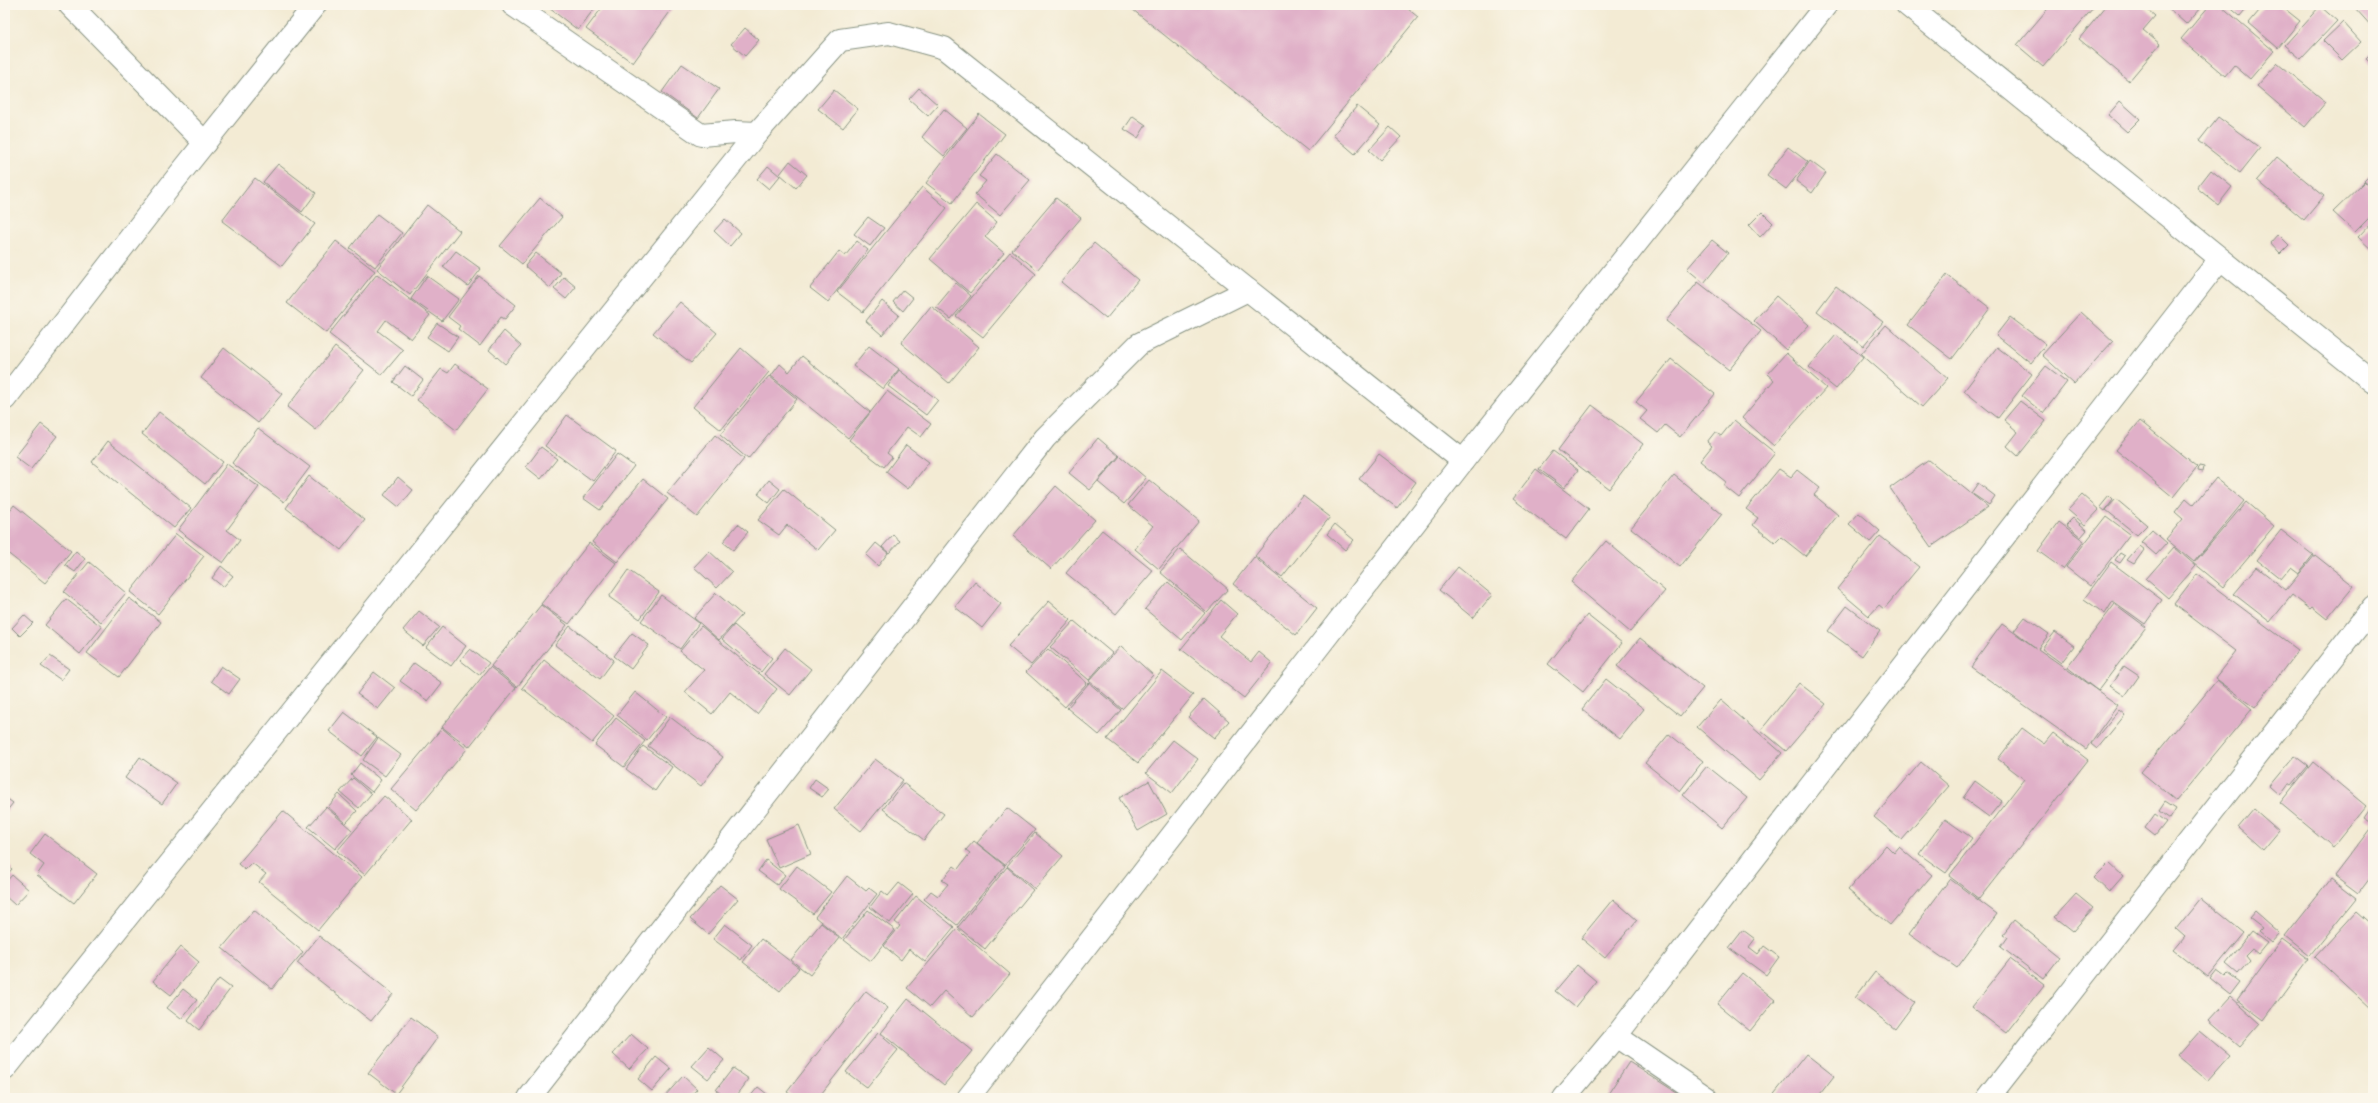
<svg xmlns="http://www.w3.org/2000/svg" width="2378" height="1103" viewBox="0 0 2378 1103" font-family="'Gentium Book Plus',serif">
  <rect width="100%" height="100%" fill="#fbf7ec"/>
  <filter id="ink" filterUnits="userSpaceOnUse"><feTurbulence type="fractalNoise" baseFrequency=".025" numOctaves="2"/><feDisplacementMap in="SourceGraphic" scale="8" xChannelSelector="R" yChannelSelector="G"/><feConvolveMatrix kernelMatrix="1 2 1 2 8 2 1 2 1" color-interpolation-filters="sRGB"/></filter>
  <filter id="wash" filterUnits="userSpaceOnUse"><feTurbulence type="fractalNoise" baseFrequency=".012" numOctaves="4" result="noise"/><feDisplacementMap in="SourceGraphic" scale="16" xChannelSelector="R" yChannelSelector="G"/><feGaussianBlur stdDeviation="0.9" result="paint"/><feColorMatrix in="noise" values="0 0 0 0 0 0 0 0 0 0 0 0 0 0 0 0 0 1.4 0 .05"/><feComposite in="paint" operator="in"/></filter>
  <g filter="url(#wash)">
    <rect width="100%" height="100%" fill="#f3ebd4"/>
    <g id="blocks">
      <g fill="#e0b0c8">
        <polygon points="545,5 597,5 578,30"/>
        <polygon points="604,5 667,5 672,9 633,63 586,29"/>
        <polygon points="1127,5 1403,5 1418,17 1308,151"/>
        <polygon points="2051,5 2089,5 2093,8 2043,67 2017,45"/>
        <polygon points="2107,5 2142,5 2155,16 2143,30 2160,44 2129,81 2079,39"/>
        <polygon points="2165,5 2203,5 2186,24"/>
        <polygon points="2210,5 2220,5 2274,51 2250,79 2234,65 2225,76 2181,39"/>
        <polygon points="2227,5 2249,5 2240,16"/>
        <polygon points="2264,5 2280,5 2300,21 2278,48 2249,23"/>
        <polygon points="2358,5 2373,5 2373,28 2355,8"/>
        <polygon points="2320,6 2337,21 2301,59 2285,45"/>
        <polygon points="2343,22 2361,42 2342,60 2323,41"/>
        <polygon points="745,28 759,40 745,56 731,44"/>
        <polygon points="2373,52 2373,65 2366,59"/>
        <polygon points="2278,63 2326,102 2305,127 2257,86"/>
        <polygon points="682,64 719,89 698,118 662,92"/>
        <polygon points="919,88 938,105 928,116 909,99"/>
        <polygon points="834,90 858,109 843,128 818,109"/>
        <polygon points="2120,101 2140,119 2127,132 2108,115"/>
        <polygon points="1357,106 1380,125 1355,154 1333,135"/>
        <polygon points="944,109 967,128 944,156 922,137"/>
        <polygon points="979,114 1005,134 952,203 926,183"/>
        <polygon points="1133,116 1146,125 1138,138 1124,129"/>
        <polygon points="2218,117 2260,148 2240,173 2199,141"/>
        <polygon points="1390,127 1401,137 1380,160 1369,150"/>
        <polygon points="1788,147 1808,162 1786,189 1767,175"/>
        <polygon points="997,154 1030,180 1000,215 975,194 986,181 979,176"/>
        <polygon points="2277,157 2324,196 2304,220 2257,180"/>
        <polygon points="790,161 807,175 796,188 780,174"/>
        <polygon points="1810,161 1826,173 1812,193 1796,181"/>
        <polygon points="278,164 316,193 302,212 263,182"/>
        <polygon points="768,166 780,176 769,189 757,179"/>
        <polygon points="2211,170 2232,187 2218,205 2197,188"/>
        <polygon points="2373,172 2373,189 2364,181"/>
        <polygon points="255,178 315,224 282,266 222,221"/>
        <polygon points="2364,182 2373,191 2373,214 2355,232 2333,212"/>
        <polygon points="922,187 947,208 863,312 837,292"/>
        <polygon points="540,198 562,217 522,264 500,246"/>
        <polygon points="1056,198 1081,218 1037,270 1012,250"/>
        <polygon points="976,204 997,222 985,237 1004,253 970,293 930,259"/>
        <polygon points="427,205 460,231 410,295 377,269"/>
        <polygon points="1762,212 1773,223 1760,237 1749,225"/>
        <polygon points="377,214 402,233 375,267 350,248"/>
        <polygon points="868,217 884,228 870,246 854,234"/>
        <polygon points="725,219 741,233 730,246 714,231"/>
        <polygon points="2373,221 2373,251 2358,237"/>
        <polygon points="2278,234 2289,245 2280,254 2270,243"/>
        <polygon points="1712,240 1728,253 1704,283 1687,269"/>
        <polygon points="336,241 375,271 326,333 287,303"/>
        <polygon points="857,241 868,250 828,302 810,288 839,251 845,256"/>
        <polygon points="1094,243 1138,280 1106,319 1061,282"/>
        <polygon points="456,251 481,269 468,286 443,267"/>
        <polygon points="1010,252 1036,274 983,337 956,316"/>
        <polygon points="536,253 561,273 550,288 525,266"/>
        <polygon points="377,274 430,315 411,339 386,320 378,331 403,350 382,375 329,334"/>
        <polygon points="1947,275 1990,308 1952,359 1908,325"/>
        <polygon points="427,276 459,299 442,321 411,299"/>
        <polygon points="479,276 516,305 505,319 501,317 480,346 458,329 460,326 448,317"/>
        <polygon points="564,277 576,287 566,299 554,289"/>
        <polygon points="1698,282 1761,331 1729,370 1666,321"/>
        <polygon points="956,283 971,296 951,319 936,307"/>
        <polygon points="1836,286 1883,322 1863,346 1817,311"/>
        <polygon points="903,290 913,298 903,311 893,302"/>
        <polygon points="1776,296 1809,325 1786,350 1754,321"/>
        <polygon points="882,301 899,315 882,335 866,321"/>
        <polygon points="680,302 717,333 691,363 653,333"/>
        <polygon points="931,306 979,347 949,383 901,343"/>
        <polygon points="2081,312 2113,341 2074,384 2042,355"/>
        <polygon points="2010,317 2046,344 2031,363 1996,335"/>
        <polygon points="437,323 458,337 448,351 427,337"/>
        <polygon points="1886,325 1948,378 1922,407 1861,354"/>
        <polygon points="504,331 521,346 505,364 489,350"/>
        <polygon points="1836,335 1863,357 1836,389 1809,367"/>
        <polygon points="869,346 899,369 883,389 853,366"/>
        <polygon points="335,347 364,370 316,430 287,407"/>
        <polygon points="1997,347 2032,374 1998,418 1964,391"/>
        <polygon points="224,348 282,394 258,423 201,378"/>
        <polygon points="741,348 769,372 721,430 693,407"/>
        <polygon points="1786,353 1826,388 1774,446 1742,418 1774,380 1767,374"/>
        <polygon points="802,356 870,412 848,438 771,376 780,364 789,372"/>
        <polygon points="1671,359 1715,394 1680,437 1665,425 1658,433 1640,419 1647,411 1636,402"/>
        <polygon points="455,364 488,389 456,430 417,400 441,369 448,373"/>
        <polygon points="405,366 423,380 411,396 393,382"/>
        <polygon points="2046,366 2067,382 2043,413 2022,396"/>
        <polygon points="899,370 938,400 926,415 888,386"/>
        <polygon points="769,376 797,399 748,459 720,435"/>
        <polygon points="887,391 931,424 921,437 907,427 887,453 892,457 884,467 849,440"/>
        <polygon points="2020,401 2046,421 2018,456 2007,446 2018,432 2004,420"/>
        <polygon points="1592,405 1643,444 1609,489 1558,450"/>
        <polygon points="159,412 223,462 205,484 142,434"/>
        <polygon points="567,415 616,451 593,481 545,446"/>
        <polygon points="1734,420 1775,453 1739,498 1724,486 1726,482 1700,461 1712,446 1707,442 1715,432 1721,436"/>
        <polygon points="2140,421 2197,467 2173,497 2116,450"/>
        <polygon points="41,424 57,436 31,469 15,457"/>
        <polygon points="258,428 310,467 284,502 232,463"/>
        <polygon points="715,435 744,459 697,517 667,493"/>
        <polygon points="1098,438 1119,456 1090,490 1069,473"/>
        <polygon points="108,441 191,508 174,528 92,462"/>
        <polygon points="906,445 929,462 908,489 886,472"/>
        <polygon points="541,447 557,459 541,479 526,467"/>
        <polygon points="1553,451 1578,470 1564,488 1539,469"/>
        <polygon points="617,454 634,466 600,510 583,498"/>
        <polygon points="1379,454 1416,482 1397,508 1359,479"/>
        <polygon points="1120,456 1146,478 1124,504 1098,482"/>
        <polygon points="1929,460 1988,507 1931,547 1890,488"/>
        <polygon points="227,464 259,487 227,530 240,540 223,563 178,530"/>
        <polygon points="2199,466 2204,467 2203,472 2198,471"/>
        <polygon points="1536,469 1589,509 1566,539 1513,499"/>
        <polygon points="1779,469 1791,477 1797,470 1820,488 1814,495 1838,515 1805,556 1781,537 1775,543 1753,525 1758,518 1746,509"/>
        <polygon points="1674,475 1722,514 1680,567 1631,528"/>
        <polygon points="309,476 365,520 341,550 286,508"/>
        <polygon points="398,477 413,490 399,507 384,495"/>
        <polygon points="2216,478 2244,501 2194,562 2166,539 2183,519 2175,512 2186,498 2194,505"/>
        <polygon points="643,479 668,499 617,562 592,542"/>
        <polygon points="769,480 780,489 769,503 758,494"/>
        <polygon points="1149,480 1199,521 1159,569 1135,549 1153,526 1128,505"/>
        <polygon points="1978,483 1995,496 1989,505 1971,493"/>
        <polygon points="1056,486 1095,520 1051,569 1013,536"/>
        <polygon points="784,489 835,530 818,550 787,525 779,535 758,520"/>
        <polygon points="2082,495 2099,510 2085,525 2068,510"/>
        <polygon points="1303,496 1330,517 1282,577 1255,556"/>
        <polygon points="2109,496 2113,500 2105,511 2100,507"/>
        <polygon points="2116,499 2147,525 2137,535 2106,510"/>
        <polygon points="2246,502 2274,526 2223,587 2194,563"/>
        <polygon points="14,505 71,551 45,583 5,551 5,517"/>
        <polygon points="1859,513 1880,531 1870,542 1849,524"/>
        <polygon points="2106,516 2130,534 2090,586 2066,567"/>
        <polygon points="2073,518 2087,530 2081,537 2066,525"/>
        <polygon points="2059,522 2084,541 2063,569 2038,551"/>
        <polygon points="738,524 748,532 733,550 723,542"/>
        <polygon points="1335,524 1354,540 1345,550 1327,534"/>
        <polygon points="1102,530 1153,571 1116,614 1066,573"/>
        <polygon points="2152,530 2167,543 2156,555 2141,542"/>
        <polygon points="2281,530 2313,555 2299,573 2291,567 2281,579 2257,560"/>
        <polygon points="176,534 204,556 158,614 130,592"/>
        <polygon points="893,535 900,541 889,553 882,547"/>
        <polygon points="1880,536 1919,567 1884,609 1879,605 1869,616 1837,589"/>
        <polygon points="1606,541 1665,591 1630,632 1571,582"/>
        <polygon points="589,543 616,563 569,624 541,604"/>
        <polygon points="876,543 888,553 878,566 866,555"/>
        <polygon points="2139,546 2144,550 2134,564 2127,560"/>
        <polygon points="2174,547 2196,566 2168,598 2146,579"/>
        <polygon points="1180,549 1228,589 1207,612 1160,572"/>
        <polygon points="76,551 85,559 75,572 65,565"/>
        <polygon points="709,551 732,572 717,588 694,567"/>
        <polygon points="2120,553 2125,556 2120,563 2115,560"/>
        <polygon points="2315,555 2354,586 2327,619 2312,607 2310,609 2292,595 2270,622 2234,594 2257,567 2286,590"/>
        <polygon points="1254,557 1317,608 1296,635 1233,584"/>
        <polygon points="89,562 126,593 101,622 64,592"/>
        <polygon points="2111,562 2162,600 2145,624 2113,601 2105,614 2084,599"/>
        <polygon points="221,566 233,576 223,587 212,578"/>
        <polygon points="1458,567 1492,595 1473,618 1439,590"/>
        <polygon points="628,570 659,592 640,619 609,597"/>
        <polygon points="2197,574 2298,650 2255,707 2215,678 2236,651 2174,604"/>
        <polygon points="975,582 1001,604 982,628 955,607"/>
        <polygon points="1168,582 1205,613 1182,640 1145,609"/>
        <polygon points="716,593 742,615 719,640 694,618"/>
        <polygon points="661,595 699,623 680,649 641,621"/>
        <polygon points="129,598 161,622 119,677 87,653"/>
        <polygon points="66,599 102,627 80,654 45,625"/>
        <polygon points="1221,600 1237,614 1219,636 1251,662 1259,652 1272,663 1244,698 1181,649"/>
        <polygon points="1049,601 1071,620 1031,665 1008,646"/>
        <polygon points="2115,604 2146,627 2098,691 2067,667"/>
        <polygon points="541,605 567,625 517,687 491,666"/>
        <polygon points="1847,606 1880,631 1862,656 1828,631"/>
        <polygon points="419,611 439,627 423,646 403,630"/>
        <polygon points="24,615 33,623 20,636 12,628"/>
        <polygon points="1587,615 1622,643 1583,692 1548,664"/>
        <polygon points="2025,617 2049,634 2038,649 2118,705 2086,749 1971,667 2002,624 2036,648 2014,631"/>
        <polygon points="1074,621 1112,653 1089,680 1050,647"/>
        <polygon points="734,625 772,658 761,672 722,639"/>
        <polygon points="570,626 614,660 600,679 555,645"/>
        <polygon points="701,626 777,689 757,714 730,692 712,714 685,692 704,670 680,651"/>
        <polygon points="442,627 466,646 451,666 426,647"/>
        <polygon points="2055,632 2074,646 2061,663 2042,649"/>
        <polygon points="632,633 649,645 631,669 614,656"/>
        <polygon points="1640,638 1703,688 1680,716 1617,666"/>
        <polygon points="1121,646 1153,675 1122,709 1089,681"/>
        <polygon points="785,648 811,669 790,695 764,674"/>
        <polygon points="470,649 489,663 479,675 460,660"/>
        <polygon points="1048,649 1087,683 1065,707 1026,672"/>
        <polygon points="50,656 69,669 61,680 41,666"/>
        <polygon points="544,660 614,716 592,743 522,688"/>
        <polygon points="414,663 442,683 428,701 400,681"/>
        <polygon points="221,666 240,679 229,694 211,681"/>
        <polygon points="2124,666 2139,676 2125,696 2110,686"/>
        <polygon points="490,667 516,688 469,747 442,727"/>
        <polygon points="1162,671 1193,695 1138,763 1107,739"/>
        <polygon points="374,672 395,688 378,709 357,694"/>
        <polygon points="1606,679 1644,709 1620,739 1582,709"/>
        <polygon points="2217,680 2252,709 2176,801 2141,772"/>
        <polygon points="1089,683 1121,710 1099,735 1067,708"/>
        <polygon points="1799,683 1826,704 1786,751 1761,730"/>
        <polygon points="635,692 666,717 647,740 617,715"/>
        <polygon points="1204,699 1229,721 1214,738 1188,717"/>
        <polygon points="1721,700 1782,753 1759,780 1697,727"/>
        <polygon points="2119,710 2125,715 2097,749 2091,744"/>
        <polygon points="344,712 377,737 362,756 329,731"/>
        <polygon points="670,717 723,757 701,786 648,746"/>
        <polygon points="616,718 645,741 624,767 595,745"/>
        <polygon points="442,728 467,749 416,810 391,789"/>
        <polygon points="2022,728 2044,744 2053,733 2088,760 1979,899 1949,876 2024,779 1998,759"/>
        <polygon points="1669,734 1703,761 1680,791 1645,763"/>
        <polygon points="378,738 401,755 385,776 363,760"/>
        <polygon points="1173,740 1198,759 1172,793 1146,773"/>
        <polygon points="643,746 672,767 655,791 626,769"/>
        <polygon points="2295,756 2308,766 2292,785 2289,783 2280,795 2270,786"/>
        <polygon points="140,757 177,783 162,804 125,778"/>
        <polygon points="875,759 903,780 861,831 834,809"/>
        <polygon points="1921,762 1949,786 1902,840 1874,817"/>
        <polygon points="2313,762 2366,806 2333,847 2280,803"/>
        <polygon points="360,763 381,780 372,792 351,775"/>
        <polygon points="1707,766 1747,798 1722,828 1683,795"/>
        <polygon points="353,778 371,794 359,808 340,792"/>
        <polygon points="815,779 829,789 822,797 809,788"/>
        <polygon points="1149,781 1167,814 1138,831 1119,798"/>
        <polygon points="1975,781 2002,801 1989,817 1963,798"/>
        <polygon points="903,783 944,814 924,840 883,809"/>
        <polygon points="339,794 357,811 346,823 328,807"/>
        <polygon points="384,796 412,819 365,875 337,851"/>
        <polygon points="5,797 13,803 5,813"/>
        <polygon points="2165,802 2176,809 2170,819 2159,811"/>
        <polygon points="2373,806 2373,823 2365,818"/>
        <polygon points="326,807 352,830 335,849 308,827"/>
        <polygon points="1007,808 1035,830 1005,865 977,843"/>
        <polygon points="2254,809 2279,831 2263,850 2238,828"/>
        <polygon points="283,811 362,877 318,930 259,882 266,874 252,863 245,870 238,864"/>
        <polygon points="2155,814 2166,822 2155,836 2145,828"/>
        <polygon points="1945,819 1972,838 1946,873 1919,854"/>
        <polygon points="799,825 811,854 779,868 766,839"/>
        <polygon points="2373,825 2373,874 2358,894 2334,876"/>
        <polygon points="1035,833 1063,856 1035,889 1007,866"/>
        <polygon points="45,834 97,874 74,903 37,875 44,865 30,854"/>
        <polygon points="974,841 1005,866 957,925 924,899 931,891 938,896 948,884 942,880 954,866 958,869 970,853 966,850"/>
        <polygon points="1886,845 1894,853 1899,847 1932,875 1890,925 1848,890"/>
        <polygon points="766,860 785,875 777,885 758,871"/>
        <polygon points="5,863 12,869 5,877"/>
        <polygon points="2109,863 2123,876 2109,892 2094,878"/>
        <polygon points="797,866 831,892 813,914 779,889"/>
        <polygon points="1007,867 1033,890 985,949 958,927"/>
        <polygon points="12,875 29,890 15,905 5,896 5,883"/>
        <polygon points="847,876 866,891 869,888 877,894 842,939 815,917"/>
        <polygon points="1950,879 1997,914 1957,968 1909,934"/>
        <polygon points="2330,879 2356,899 2310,956 2285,936"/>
        <polygon points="899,883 913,894 890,923 870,907 882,891 888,896"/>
        <polygon points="720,885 738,899 708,934 690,919"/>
        <polygon points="2076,894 2093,908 2073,931 2055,917"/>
        <polygon points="916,896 954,927 925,962 909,949 901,960 884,946 900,926 895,922"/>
        <polygon points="2201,898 2244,933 2208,977 2174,950 2185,937 2176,929"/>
        <polygon points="1613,899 1637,920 1605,958 1581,938"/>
        <polygon points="254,910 303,952 272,989 222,948"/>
        <polygon points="868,910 895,930 871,961 844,940"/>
        <polygon points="2255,911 2280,933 2271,943 2258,932 2262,928 2249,918"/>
        <polygon points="2356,912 2373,927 2372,1010 2315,957"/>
        <polygon points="2014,920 2060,957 2043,979 2001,947 2008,937 2003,934"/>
        <polygon points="821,923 839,938 810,975 791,960"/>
        <polygon points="725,924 752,945 741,960 713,939"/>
        <polygon points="957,929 1010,974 973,1017 944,991 930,1007 907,988"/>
        <polygon points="1743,930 1755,939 1749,947 1758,954 1764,946 1779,957 1766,975 1729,948"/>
        <polygon points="2252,932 2267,943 2258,954 2252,949 2246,955 2250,960 2238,974 2226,964"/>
        <polygon points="319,936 393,994 371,1021 297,963"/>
        <polygon points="761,939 799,968 780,991 743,962"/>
        <polygon points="2282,939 2309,959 2264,1020 2237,1000"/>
        <polygon points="181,947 199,962 171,995 153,981"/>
        <polygon points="2010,959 2044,985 2006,1033 1972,1007"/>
        <polygon points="1577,965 1596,981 1575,1007 1555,991"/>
        <polygon points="2217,970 2225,976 2228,973 2240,982 2230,995 2210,979"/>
        <polygon points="1875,972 1915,1002 1895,1029 1855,998"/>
        <polygon points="1742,973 1775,1000 1750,1031 1717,1004"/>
        <polygon points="219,979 231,988 199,1030 188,1021"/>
        <polygon points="183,989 197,1000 181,1019 167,1008"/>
        <polygon points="866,991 888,1008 818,1098 795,1098 787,1092"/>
        <polygon points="2231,997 2260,1023 2239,1047 2209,1021"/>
        <polygon points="908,999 972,1051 944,1085 881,1033"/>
        <polygon points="411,1017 438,1037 396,1094 368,1073"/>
        <polygon points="2200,1031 2230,1056 2208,1081 2178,1056"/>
        <polygon points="878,1033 898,1050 867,1088 846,1072"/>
        <polygon points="631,1034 648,1049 629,1069 613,1054"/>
        <polygon points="709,1047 724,1060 708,1079 692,1066"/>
        <polygon points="1806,1054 1834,1076 1817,1098 1771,1098"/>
        <polygon points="656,1057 671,1069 652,1091 638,1079"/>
        <polygon points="1629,1062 1679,1094 1677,1098 1614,1098 1608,1094"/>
        <polygon points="733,1068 749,1079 735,1098 726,1098 716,1090"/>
        <polygon points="683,1076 697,1089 689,1098 663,1098"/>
        <polygon points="758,1087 772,1098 749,1098"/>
      </g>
    </g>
  </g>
  <g filter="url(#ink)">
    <use href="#blocks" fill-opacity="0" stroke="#899484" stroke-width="1"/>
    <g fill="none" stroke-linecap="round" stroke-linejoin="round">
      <g stroke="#899484" stroke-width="24">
        <g id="street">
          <polyline points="70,5 205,143"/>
          <polyline points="513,5 701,135 736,132 757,133"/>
          <polyline points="1907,5 2373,382"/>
          <polyline points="5,399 175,180 315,5"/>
          <polyline points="1616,1036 1707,1098"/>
          <polyline points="5,1069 757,133 840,40 889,33 944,48 1463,461"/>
          <polyline points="529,1098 1045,438 1139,344 1248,290"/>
          <polyline points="968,1098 1463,461 1826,5"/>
          <polyline points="1564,1098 1616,1036 2220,259"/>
          <polyline points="1988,1098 2373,607"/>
        </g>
      </g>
      <use href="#street" stroke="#fff" stroke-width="22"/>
    </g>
  </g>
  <rect width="2378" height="1103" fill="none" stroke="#fbf7ec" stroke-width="20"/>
</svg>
